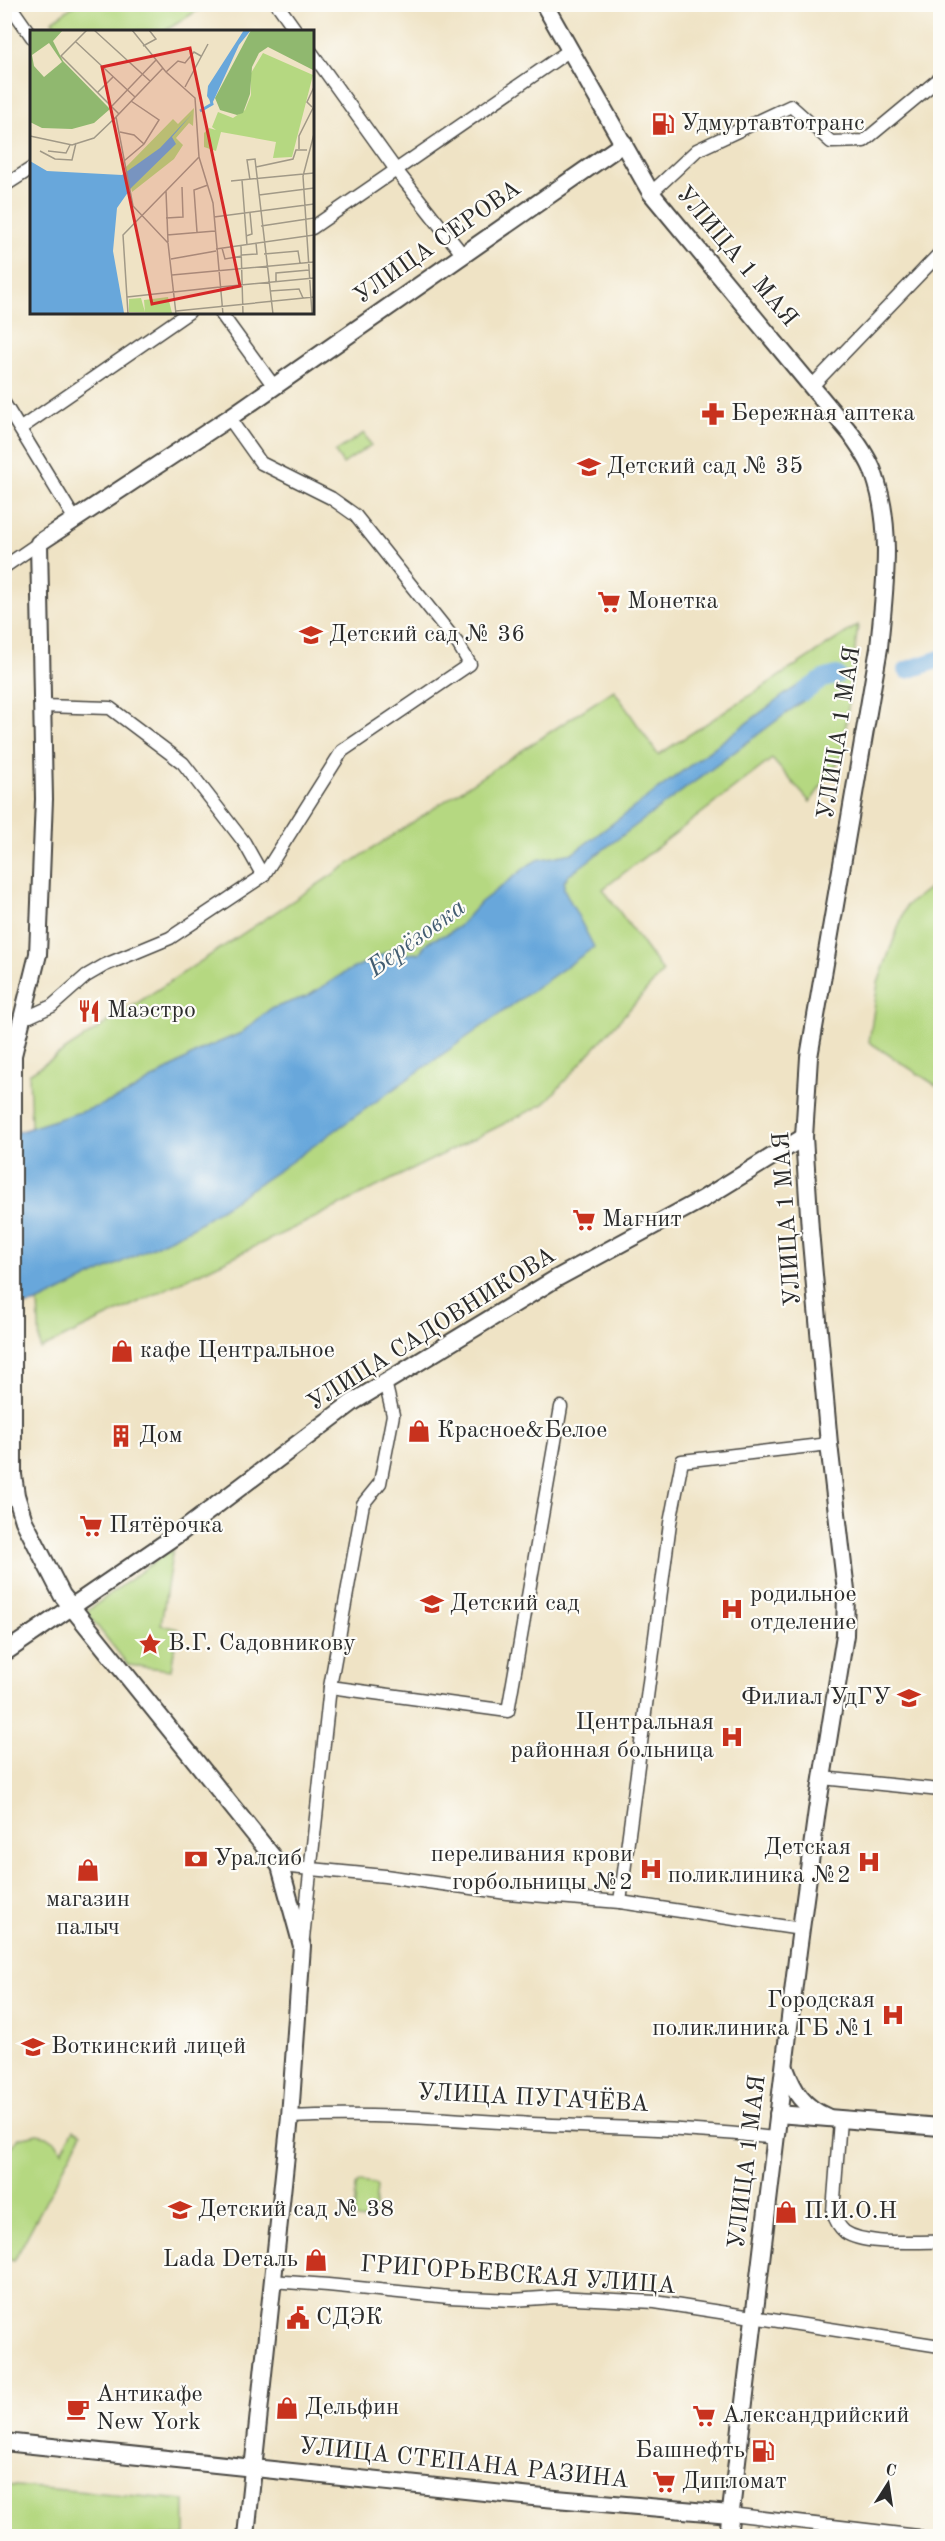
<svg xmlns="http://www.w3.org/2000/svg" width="945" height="2541" viewBox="0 0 945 2541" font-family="'Old Standard TT',serif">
  <rect width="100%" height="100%" fill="#fdfcf7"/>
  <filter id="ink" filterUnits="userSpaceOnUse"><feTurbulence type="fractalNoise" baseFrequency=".0167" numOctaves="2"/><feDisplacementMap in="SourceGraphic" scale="12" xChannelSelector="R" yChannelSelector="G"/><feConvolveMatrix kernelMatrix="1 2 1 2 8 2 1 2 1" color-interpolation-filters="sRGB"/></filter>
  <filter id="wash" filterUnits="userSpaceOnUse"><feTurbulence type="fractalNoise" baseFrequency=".008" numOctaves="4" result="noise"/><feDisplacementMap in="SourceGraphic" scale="24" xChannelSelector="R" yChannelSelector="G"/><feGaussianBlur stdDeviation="1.35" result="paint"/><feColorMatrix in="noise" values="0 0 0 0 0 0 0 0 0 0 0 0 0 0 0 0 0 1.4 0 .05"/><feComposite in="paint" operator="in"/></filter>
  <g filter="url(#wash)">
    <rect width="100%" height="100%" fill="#efe3c5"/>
    <g fill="#b5d881" stroke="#708256" stroke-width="1.5">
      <polygon points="76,4 206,4 206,5 165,31 59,31 52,21"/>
      <polygon points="364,433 371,445 343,464 335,452"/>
      <polygon points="858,625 842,757 810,802 772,759 603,889 663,972 544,1104 302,1224 40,1349 29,1074 614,690 658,755"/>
      <polygon points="940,880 940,1088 869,1042 878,983 906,906"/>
      <polygon points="173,1548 161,1625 178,1629 171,1670 128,1665 86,1612"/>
      <polygon points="74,2129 82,2133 14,2261 5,2258 5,2161 13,2145 19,2138 37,2134 47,2136 56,2142 62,2151"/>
      <polygon points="360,2182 374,2184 377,2187 374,2217 371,2221 357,2219 354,2216 356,2186"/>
      <polygon points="4,2485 185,2500 185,2536 5,2536"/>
    </g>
    <polygon fill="#68a7db" stroke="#4a6983" stroke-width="1.5" points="818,673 823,679 823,686 568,876 564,882 564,889 594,947 281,1169 192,1228 37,1303 5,1310 5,1136 99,1106 127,1094 201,1050 241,1033 270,1009 308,996 344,973 395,948 404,954 419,953 429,941 447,934 458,927 481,902 530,864 537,860 573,853 788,692"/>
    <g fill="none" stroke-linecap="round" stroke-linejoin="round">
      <g stroke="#68a7db" stroke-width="18">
        <polyline points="907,670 940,659"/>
        <polyline points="804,692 823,679 837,675"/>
      </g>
    </g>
  </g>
  <g filter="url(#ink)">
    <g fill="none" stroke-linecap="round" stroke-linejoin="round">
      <g stroke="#484742" stroke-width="15">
        <g id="minor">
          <polyline points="9,4 32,37"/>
          <polyline points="277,4 297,32"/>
          <polyline points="312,53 396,170 463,255"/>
          <polyline points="4,186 32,168"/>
          <polyline points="651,193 697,150 791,106 831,142 864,141 940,78"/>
          <polyline points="312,228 570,50"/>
          <polyline points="220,312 273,385"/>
          <polyline points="812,386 940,253"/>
          <polyline points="4,403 74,518"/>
          <polyline points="21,428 189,312"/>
          <polyline points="4,567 39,543"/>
          <polyline points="42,706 110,708 183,763 244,842 263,876"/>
          <polyline points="24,1016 30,1016 52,1006 86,976 105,965 170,938 263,876 342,751 470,664 458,644 355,515 331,498 261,463 229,418"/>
          <polyline points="330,1687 508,1711 561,1407"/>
          <polyline points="822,1778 940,1790"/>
          <polyline points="280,1866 385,1876 507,1893 620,1902 801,1929"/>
          <polyline points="620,1902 670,1523 682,1461 829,1444"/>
          <polyline points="303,1938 330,1687 363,1504 380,1483 393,1415 385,1382"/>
          <path d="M290 2117C371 2113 451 2119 532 2124 613 2128 694 2128 775 2138"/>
          <path d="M840 2120 833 2212C835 2219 839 2227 845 2232 865 2246 917 2241 940 2242"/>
          <polyline points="271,2281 328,2285 449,2297 513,2300 556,2297 655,2302 940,2346"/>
          <polyline points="730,2514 918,2536"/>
        </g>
      </g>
      <g stroke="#484742" stroke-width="20">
        <g id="secondary">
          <path d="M544 4 651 193 851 434C859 446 870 460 874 474 894 530 884 591 879 648L809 1057 804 1137 810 1230 829 1444 846 1591 845 1635 817 1810 798 1951 728 2536"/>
          <polyline points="4,1653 181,1532 353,1402 557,1278 703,1199 804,1137"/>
          <path d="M785 2068C794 2092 803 2107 827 2117"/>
          <polyline points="778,2114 940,2127"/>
          <polyline points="4,2442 533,2497 730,2514"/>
          <polyline points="246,2536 290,2117 302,1946 280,1866 62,1595 24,1521 16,1495 13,1475 13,1055 38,954 44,799 39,543 229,418 624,143"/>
        </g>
      </g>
      <use href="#minor" stroke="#fff" stroke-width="12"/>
      <use href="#secondary" stroke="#fff" stroke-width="16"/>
    </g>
  </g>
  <defs>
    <g id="fuel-bare" transform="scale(1.8)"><path d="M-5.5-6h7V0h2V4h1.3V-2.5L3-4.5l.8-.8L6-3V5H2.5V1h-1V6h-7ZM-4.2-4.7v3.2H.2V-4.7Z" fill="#c8321e" stroke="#fdfcf7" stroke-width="2.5" paint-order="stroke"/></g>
    <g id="pharmacy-bare" transform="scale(1.8)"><path d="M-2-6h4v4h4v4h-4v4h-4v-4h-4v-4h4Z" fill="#c8321e" stroke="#fdfcf7" stroke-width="2.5" paint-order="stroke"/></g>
    <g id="school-bare" transform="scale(1.8)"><path d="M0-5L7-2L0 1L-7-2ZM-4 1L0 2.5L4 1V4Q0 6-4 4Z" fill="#c8321e" stroke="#fdfcf7" stroke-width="2.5" paint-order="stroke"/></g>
    <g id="supermarket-bare" transform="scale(1.8)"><path d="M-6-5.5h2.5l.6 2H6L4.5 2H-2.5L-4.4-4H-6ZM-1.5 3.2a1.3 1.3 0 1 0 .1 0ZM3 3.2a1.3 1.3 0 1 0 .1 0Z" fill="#c8321e" stroke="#fdfcf7" stroke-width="2.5" paint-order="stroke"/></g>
    <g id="restaurant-bare" transform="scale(1.8)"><path d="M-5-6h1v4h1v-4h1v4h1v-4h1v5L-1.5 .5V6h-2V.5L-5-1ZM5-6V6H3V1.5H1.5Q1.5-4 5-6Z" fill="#c8321e" stroke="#fdfcf7" stroke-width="2.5" paint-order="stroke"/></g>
    <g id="shop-bare" transform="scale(1.8)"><path d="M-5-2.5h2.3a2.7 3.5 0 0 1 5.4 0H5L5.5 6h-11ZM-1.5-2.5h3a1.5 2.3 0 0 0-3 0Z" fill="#c8321e" stroke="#fdfcf7" stroke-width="2.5" paint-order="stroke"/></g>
    <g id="building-bare" transform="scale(1.8)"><path d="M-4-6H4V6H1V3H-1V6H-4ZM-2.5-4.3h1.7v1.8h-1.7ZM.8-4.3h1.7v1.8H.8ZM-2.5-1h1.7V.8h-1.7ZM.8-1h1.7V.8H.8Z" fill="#c8321e" stroke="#fdfcf7" stroke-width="2.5" paint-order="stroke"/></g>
    <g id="hospital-bare" transform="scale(1.8)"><path d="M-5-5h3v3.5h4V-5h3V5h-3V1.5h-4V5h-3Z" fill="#c8321e" stroke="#fdfcf7" stroke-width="2.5" paint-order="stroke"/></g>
    <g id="sight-bare" transform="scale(1.8)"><path d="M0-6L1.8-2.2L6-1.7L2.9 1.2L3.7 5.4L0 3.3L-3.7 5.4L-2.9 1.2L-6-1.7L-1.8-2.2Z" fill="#c8321e" stroke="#fdfcf7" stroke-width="2.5" paint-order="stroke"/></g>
    <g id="university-bare" transform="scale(1.8)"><path d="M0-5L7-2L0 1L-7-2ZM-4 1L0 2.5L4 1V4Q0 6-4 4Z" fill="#c8321e" stroke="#fdfcf7" stroke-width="2.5" paint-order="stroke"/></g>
    <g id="bank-bare" transform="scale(1.8)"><path d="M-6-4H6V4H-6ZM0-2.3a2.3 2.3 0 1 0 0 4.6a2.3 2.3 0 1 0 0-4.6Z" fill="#c8321e" stroke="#fdfcf7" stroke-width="2.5" paint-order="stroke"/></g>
    <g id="civic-bare" transform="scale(1.8)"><path d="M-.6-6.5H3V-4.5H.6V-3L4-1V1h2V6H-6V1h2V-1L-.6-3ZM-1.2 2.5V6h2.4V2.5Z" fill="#c8321e" stroke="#fdfcf7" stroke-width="2.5" paint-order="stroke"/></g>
    <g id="cafe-bare" transform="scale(1.8)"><path d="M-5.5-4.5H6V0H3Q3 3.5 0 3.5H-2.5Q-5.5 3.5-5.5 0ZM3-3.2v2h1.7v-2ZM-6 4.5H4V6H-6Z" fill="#c8321e" stroke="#fdfcf7" stroke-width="2.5" paint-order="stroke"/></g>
  </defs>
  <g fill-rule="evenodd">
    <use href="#fuel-bare" x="663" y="124"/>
    <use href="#pharmacy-bare" x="713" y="414"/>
    <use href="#school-bare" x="589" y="467"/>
    <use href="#supermarket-bare" x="609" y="602"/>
    <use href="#school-bare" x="311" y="635"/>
    <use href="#restaurant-bare" x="89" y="1011"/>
    <use href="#supermarket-bare" x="584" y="1220"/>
    <use href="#shop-bare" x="122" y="1351"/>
    <use href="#shop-bare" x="419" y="1431"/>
    <use href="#building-bare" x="121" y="1436"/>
    <use href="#supermarket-bare" x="91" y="1526"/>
    <use href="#school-bare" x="432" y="1604"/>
    <use href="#hospital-bare" x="732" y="1609"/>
    <use href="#sight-bare" x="150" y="1644"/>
    <use href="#university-bare" x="909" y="1698"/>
    <use href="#hospital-bare" x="732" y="1737"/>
    <use href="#bank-bare" x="196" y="1859"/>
    <use href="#hospital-bare" x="869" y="1862"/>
    <use href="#hospital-bare" x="651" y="1869"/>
    <use href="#shop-bare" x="88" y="1870"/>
    <use href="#hospital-bare" x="893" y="2015"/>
    <use href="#school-bare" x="33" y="2047"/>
    <use href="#school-bare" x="180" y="2210"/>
    <use href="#shop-bare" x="786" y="2212"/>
    <use href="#shop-bare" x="316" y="2260"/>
    <use href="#civic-bare" x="298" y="2318"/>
    <use href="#shop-bare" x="287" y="2408"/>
    <use href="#cafe-bare" x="78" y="2409"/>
    <use href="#supermarket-bare" x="704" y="2416"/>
    <use href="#fuel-bare" x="763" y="2451"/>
    <use href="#supermarket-bare" x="664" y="2482"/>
  </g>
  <g text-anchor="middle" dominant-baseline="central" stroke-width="4.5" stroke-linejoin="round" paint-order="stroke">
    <g font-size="24" fill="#2b2b2b" stroke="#fdfcf7" text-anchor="start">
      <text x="681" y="124">Удмуртавтотранс</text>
      <text x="731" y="414">Бережная аптека</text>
      <text x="607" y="467">Детский сад № 35</text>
      <text x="627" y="602">Монетка</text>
      <text x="329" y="635">Детский сад № 36</text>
      <text x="107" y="1011">Маэстро</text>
      <text x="602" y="1220">Магнит</text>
      <text x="140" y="1351">кафе Центральное</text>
      <text x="437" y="1431">Красное&amp;Белое</text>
      <text x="139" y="1436">Дом</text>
      <text x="109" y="1526">Пятёрочка</text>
      <text x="750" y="1595">родильное<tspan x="750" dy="28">отделение</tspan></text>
      <text x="450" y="1604">Детский сад</text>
      <text x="168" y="1644">В.Г. Садовникову</text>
      <text x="891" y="1698" text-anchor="end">Филиал УдГУ</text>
      <text x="714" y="1723" text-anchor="end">Центральная<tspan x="714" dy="28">районная больница</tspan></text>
      <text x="851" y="1848" text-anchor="end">Детская<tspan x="851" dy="28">поликлиника №2</tspan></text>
      <text x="633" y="1855" text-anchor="end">переливания крови<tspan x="633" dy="28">горбольницы №2</tspan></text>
      <text x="214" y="1859">Уралсиб</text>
      <text x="88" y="1900" text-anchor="middle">магазин<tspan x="88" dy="28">палыч</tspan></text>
      <text x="875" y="2001" text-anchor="end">Городская<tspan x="875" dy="28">поликлиника ГБ №1</tspan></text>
      <text x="51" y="2047">Воткинский лицей</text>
      <text x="198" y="2210">Детский сад № 38</text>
      <text x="804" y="2212">П.И.О.Н</text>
      <text x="298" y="2260" text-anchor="end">Lada Dеталь</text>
      <text x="316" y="2318">СДЭК</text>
      <text x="96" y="2395">Антикафе<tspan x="96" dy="28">New York</tspan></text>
      <text x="305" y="2408">Дельфин</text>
      <text x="722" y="2416">Александрийский</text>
      <text x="745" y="2451" text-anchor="end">Башнефть</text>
      <text x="682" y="2482">Дипломат</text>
    </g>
    <g font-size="24" fill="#2b2b2b" stroke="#fdfcf7">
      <text transform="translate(438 243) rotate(-35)">УЛИЦА СЕРОВА</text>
      <text transform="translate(736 257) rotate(50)">УЛИЦА 1 МАЯ</text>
      <text transform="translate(840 733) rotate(-81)">УЛИЦА 1 МАЯ</text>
      <text transform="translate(788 1219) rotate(-94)">УЛИЦА 1 МАЯ</text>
      <text transform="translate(432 1330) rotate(-32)">УЛИЦА САДОВНИКОВА</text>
      <text transform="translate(533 2099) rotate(3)">УЛИЦА ПУГАЧЁВА</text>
      <text transform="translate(748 2162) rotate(-83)">УЛИЦА 1 МАЯ</text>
      <text transform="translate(518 2276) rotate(4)">ГРИГОРЬЕВСКАЯ УЛИЦА</text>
      <text transform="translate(464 2464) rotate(6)">УЛИЦА СТЕПАНА РАЗИНА</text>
    </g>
    <g font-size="26" font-style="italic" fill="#435d71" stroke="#fdfcf7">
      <text transform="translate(417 938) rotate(-36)">Берёзовка</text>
    </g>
  </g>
  <g transform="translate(30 30)">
    <rect width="284" height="284" fill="#efe3c5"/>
    <path d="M233 23 283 45 262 127 243 128 246 112 191 102 186 121 174 117V103L179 98 186 100 182 97 188 82 203 88 215 80 221 65V43ZM164 78 163 96 159 93 146 108 153 115 144 129 102 162 96 137 143 89 148 94ZM138 267 142 283 99 282V269L111 268 115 282 114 270Z" fill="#b5d881"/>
    <path d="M0 0H33L23 11 33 31 80 79 64 93 42 99 12 98 0 92ZM19 13 32 32 14 47 4 36 2 25ZM221 0H283V40L238 17 229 23 222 37 220 64 213 83 207 85 190 80 185 68Z" fill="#90b86f" fill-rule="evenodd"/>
    <path d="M214 0H221L209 15 182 74 177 66 178 56ZM162 84 142 107 146 114 101 158 87 178 83 221 94 283H0V131L17 141 92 145 130 118Z" fill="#68a7db"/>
    <path fill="none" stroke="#68a7db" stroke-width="3" d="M170 81 182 74 181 70"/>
    <path fill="none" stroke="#a19987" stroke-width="1.5" d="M57 0 31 26 89 84M64 0 120 51M102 0 136 42 165 68 169 127 183 173 193 284M46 12 105 67M113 16 126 9 119 0M133 38 86 87 103 176 138 213 146 284M136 42 148 31 155 33 164 22 171 26M155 57 178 14M68 62 83 47M82 76 126 30M282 77 277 72 284 57M90 102 104 105 114 114M0 106 42 115 64 108 86 87M269 119V106L284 76M10 121 25 129 42 130 46 113M18 121 36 123 40 115M94 131 114 114 129 90 101 71M226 137 263 129 266 120H277M212 150 217 215M220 150 217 130 225 129 243 284M201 151 284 143M136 161 138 212M229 165 284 158M184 187 284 174M136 188 153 187 152 157M231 196 284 188M167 202 164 160 178 155M137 205 185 201M216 206 222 204 220 183M211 216 213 284M192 218 195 229 212 226M186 219 284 205M234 224 268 221 270 233M212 225 227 224 226 213M141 229 186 221M142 245 284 232M246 252V243L279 240M190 257 284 248M240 261 269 259 273 268M97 267 190 257M146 281 284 267M98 284 93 205 169 127M282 284 273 146 284 104"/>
    <path fill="#d62828" fill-opacity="0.15" stroke="#d62828" stroke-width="3" d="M160 18 210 256 122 274 72 37Z"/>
    <rect width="284" height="284" fill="none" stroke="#2b2b2b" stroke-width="3"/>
  </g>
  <rect width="945" height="2541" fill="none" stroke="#fdfcf7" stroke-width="24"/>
  <g transform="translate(888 2484) rotate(12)" stroke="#fdfcf7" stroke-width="4.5" paint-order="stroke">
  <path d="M0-4.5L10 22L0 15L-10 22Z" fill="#2b2b2b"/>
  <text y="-9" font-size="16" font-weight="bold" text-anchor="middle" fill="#2b2b2b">С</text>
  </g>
</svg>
